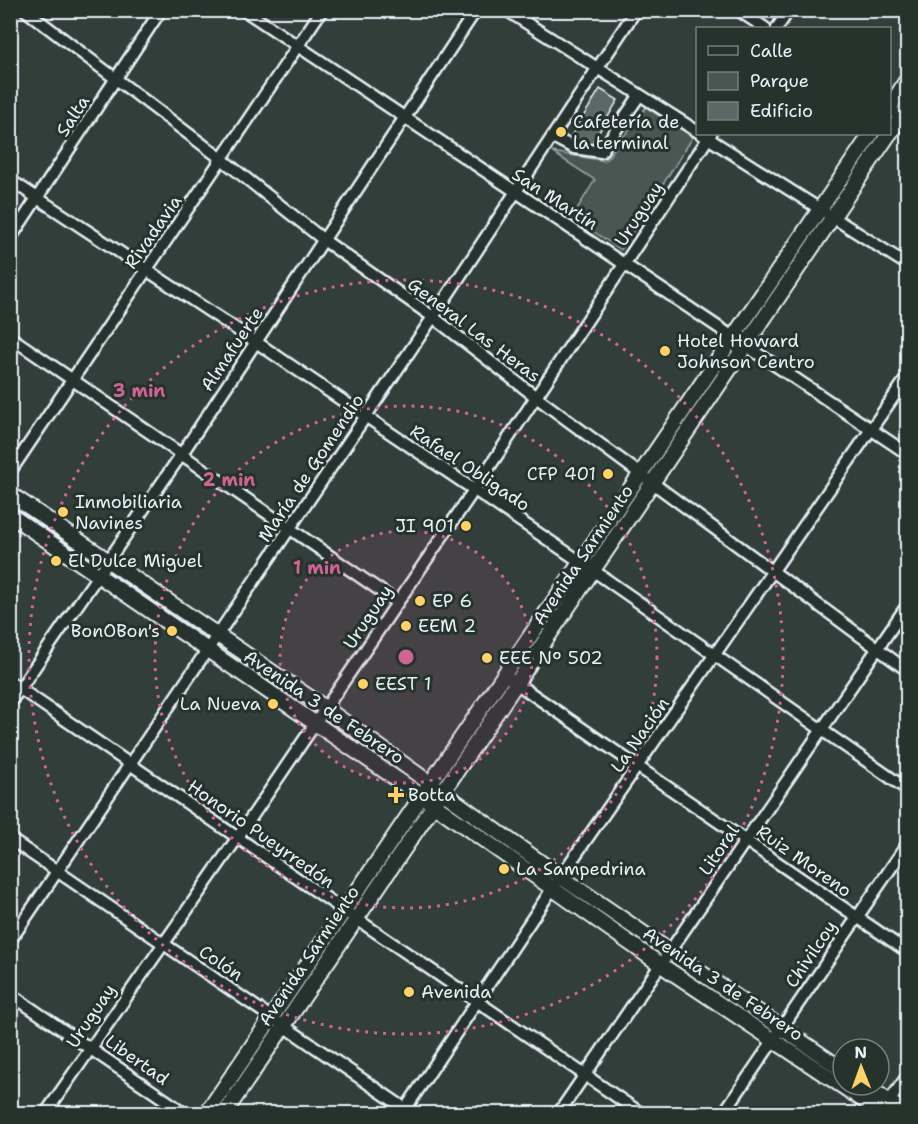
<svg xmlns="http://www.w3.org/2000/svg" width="918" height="1124" viewBox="0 0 918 1124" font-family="'Shantell Sans',sans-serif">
  <rect width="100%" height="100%" fill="#323e39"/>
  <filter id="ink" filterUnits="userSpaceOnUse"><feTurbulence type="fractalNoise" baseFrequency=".0167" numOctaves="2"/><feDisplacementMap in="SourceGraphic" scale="12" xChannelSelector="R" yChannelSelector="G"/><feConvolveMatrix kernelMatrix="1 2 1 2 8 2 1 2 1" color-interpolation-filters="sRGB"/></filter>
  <g filter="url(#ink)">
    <polygon fill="#495651" stroke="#98a4a4" stroke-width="1.5" points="646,107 693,137 621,250 572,217 595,180 552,152 605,161"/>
    <polygon fill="#5c6865" stroke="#e8f1f8" stroke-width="1.5" points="600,89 618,100 589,149 570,138"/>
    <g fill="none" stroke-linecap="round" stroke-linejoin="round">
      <g stroke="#e8f1f8" stroke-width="15">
        <g id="minor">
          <polyline points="25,10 223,160 325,241 433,317 536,397 908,671"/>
          <polyline points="244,10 908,454"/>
          <polyline points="506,10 908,265"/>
          <polyline points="738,10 765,28"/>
          <polyline points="777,28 789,10"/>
          <polyline points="890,110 908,121"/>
          <polyline points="553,137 574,148 601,152 639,96"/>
          <polyline points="10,180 256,342 594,571 908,790"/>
          <polyline points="10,239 161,10"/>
          <polyline points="10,337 397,602"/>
          <polyline points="10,472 322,10"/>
          <polyline points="510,679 908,952"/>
          <polyline points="10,682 642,1114"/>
          <polyline points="10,703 181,455 476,10"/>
          <polyline points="10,839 413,1114"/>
          <polyline points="10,941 433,317 636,10"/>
          <polyline points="10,994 186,1114"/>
          <polyline points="886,1106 908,1075"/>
          <polyline points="45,1114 238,837 474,490 711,134"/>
          <polyline points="402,1114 552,889 908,376"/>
          <polyline points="558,1114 908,604"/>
          <polyline points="723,1114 908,843"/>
        </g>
      </g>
      <g stroke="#e8f1f8" stroke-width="18">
        <g id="major">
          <polyline points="890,107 908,78"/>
          <polyline points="890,133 908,106"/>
          <polyline points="10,494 325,708 561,877 843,1070"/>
          <polyline points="10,515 423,797 661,965 884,1114"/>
          <polyline points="865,1085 907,1114"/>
          <polyline points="206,1114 871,134"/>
          <polyline points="224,1114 889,134"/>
        </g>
      </g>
      <use href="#minor" stroke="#26332d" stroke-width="10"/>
      <use href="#major" stroke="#26332d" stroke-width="14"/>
    </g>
  </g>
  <circle cx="406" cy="657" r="126" fill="#cf6492" fill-opacity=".12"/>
  <g fill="none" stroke="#cf6492" stroke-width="3" stroke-dasharray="3 6">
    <circle cx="406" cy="657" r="126"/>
    <circle cx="406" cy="657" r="251"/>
    <circle cx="406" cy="657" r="377"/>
  </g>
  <g fill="#ffd166" stroke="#26332d" stroke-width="2">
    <circle cx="561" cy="132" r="6"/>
    <circle cx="665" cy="351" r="6"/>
    <circle cx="608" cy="474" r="6"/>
    <circle cx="63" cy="512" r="6"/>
    <circle cx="466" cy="526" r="6"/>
    <circle cx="56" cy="561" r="6"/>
    <circle cx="420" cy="601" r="6"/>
    <circle cx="406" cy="626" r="6"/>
    <circle cx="172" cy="631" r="6"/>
    <circle cx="487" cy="658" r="6"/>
    <circle cx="363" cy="684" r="6"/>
    <circle cx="273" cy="704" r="6"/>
    <path d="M393 786h6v6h6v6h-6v6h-6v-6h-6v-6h6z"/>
    <circle cx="504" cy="869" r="6"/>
    <circle cx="409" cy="992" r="6"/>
  </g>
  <g text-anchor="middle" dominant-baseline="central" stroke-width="6" stroke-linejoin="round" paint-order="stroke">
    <g font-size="18" fill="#e8f1f8" stroke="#26332d">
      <text transform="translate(73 116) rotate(-57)">Salta</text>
      <text transform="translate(555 199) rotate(33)">San Martín</text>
      <text transform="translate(639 214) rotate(-57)">Uruguay</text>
      <text transform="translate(153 232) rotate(-55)">Rivadavia</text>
      <text transform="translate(474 330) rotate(37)">General Las Heras</text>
      <text transform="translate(232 349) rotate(-56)">Almafuerte</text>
      <text transform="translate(311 468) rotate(-56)">María de Gomendio</text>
      <text transform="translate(470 468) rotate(34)">Rafael Obligado</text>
      <text transform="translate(583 555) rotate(-56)">Avenida Sarmiento</text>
      <text transform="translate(368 617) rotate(-56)">Uruguay</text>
      <text transform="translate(324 707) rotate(34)">Avenida 3 de Febrero</text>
      <text transform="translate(640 735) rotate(-55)">La Nación</text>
      <text transform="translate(261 834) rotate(35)">Honorio Pueyrredón</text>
      <text transform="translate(719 850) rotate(-56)">Litoral</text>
      <text transform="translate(804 861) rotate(35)">Ruiz Moreno</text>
      <text transform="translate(811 954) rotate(-56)">Chivilcoy</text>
      <text transform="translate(309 956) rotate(-56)">Avenida Sarmiento</text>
      <text transform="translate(221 963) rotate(34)">Colón</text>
      <text transform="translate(723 984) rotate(34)">Avenida 3 de Febrero</text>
      <text transform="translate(91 1016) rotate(-56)">Uruguay</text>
      <text transform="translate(137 1060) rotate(35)">Libertad</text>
    </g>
    <g font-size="18" fill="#e8f1f8" stroke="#26332d" text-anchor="start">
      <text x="573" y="122">Cafetería de<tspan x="573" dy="21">la terminal</tspan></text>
      <text x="677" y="341">Hotel Howard<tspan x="677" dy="21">Johnson Centro</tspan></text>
      <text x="596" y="474" text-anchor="end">CFP 401</text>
      <text x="75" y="502">Inmobiliaria<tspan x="75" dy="21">Navines</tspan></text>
      <text x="454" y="526" text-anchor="end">JI 901</text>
      <text x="68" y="561">El Dulce Miguel</text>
      <text x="432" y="601">EP 6</text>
      <text x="418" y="626">EEM 2</text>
      <text x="160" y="631" text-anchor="end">BonOBon's</text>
      <text x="499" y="658">EEE Nº 502</text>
      <text x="375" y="684">EEST 1</text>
      <text x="261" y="704" text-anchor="end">La Nueva</text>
      <text x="408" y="795">Botta</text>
      <text x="516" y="869">La Sampedrina</text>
      <text x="421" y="992">Avenida</text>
    </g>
  </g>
  <circle cx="406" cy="657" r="9" fill="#cf6492" stroke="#26332d" stroke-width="3"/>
  <g font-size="18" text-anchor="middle" font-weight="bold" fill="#cf6492" stroke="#26332d" stroke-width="6" stroke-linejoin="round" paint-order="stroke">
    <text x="139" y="397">3 min</text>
    <text x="229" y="486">2 min</text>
    <text x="317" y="574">1 min</text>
  </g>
  <rect width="918" height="1124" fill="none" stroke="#26332d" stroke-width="36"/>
  <rect x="18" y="18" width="882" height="1088" fill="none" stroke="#e8f1f8" stroke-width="2" filter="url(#ink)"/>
  <rect x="696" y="27" width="195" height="108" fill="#26332d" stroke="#747f7e" stroke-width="1.5"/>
  <rect x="708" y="46" width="30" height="9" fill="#26332d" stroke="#747f7e" stroke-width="1.5"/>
  <text x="750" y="57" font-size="18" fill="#e8f1f8">Calle</text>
  <rect x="708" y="72" width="30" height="18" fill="#495651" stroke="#747f7e" stroke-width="1.5"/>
  <text x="750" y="87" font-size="18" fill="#e8f1f8">Parque</text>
  <rect x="708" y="102" width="30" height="18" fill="#5c6865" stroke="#747f7e" stroke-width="1.5"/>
  <text x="750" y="117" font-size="18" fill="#e8f1f8">Edificio</text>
  <g transform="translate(861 1067) rotate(359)"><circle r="28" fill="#26332d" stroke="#747f7e" stroke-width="1.5"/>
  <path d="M0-4.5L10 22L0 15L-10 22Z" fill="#ffd166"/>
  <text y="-9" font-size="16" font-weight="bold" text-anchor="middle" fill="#e8f1f8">N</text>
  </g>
</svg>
